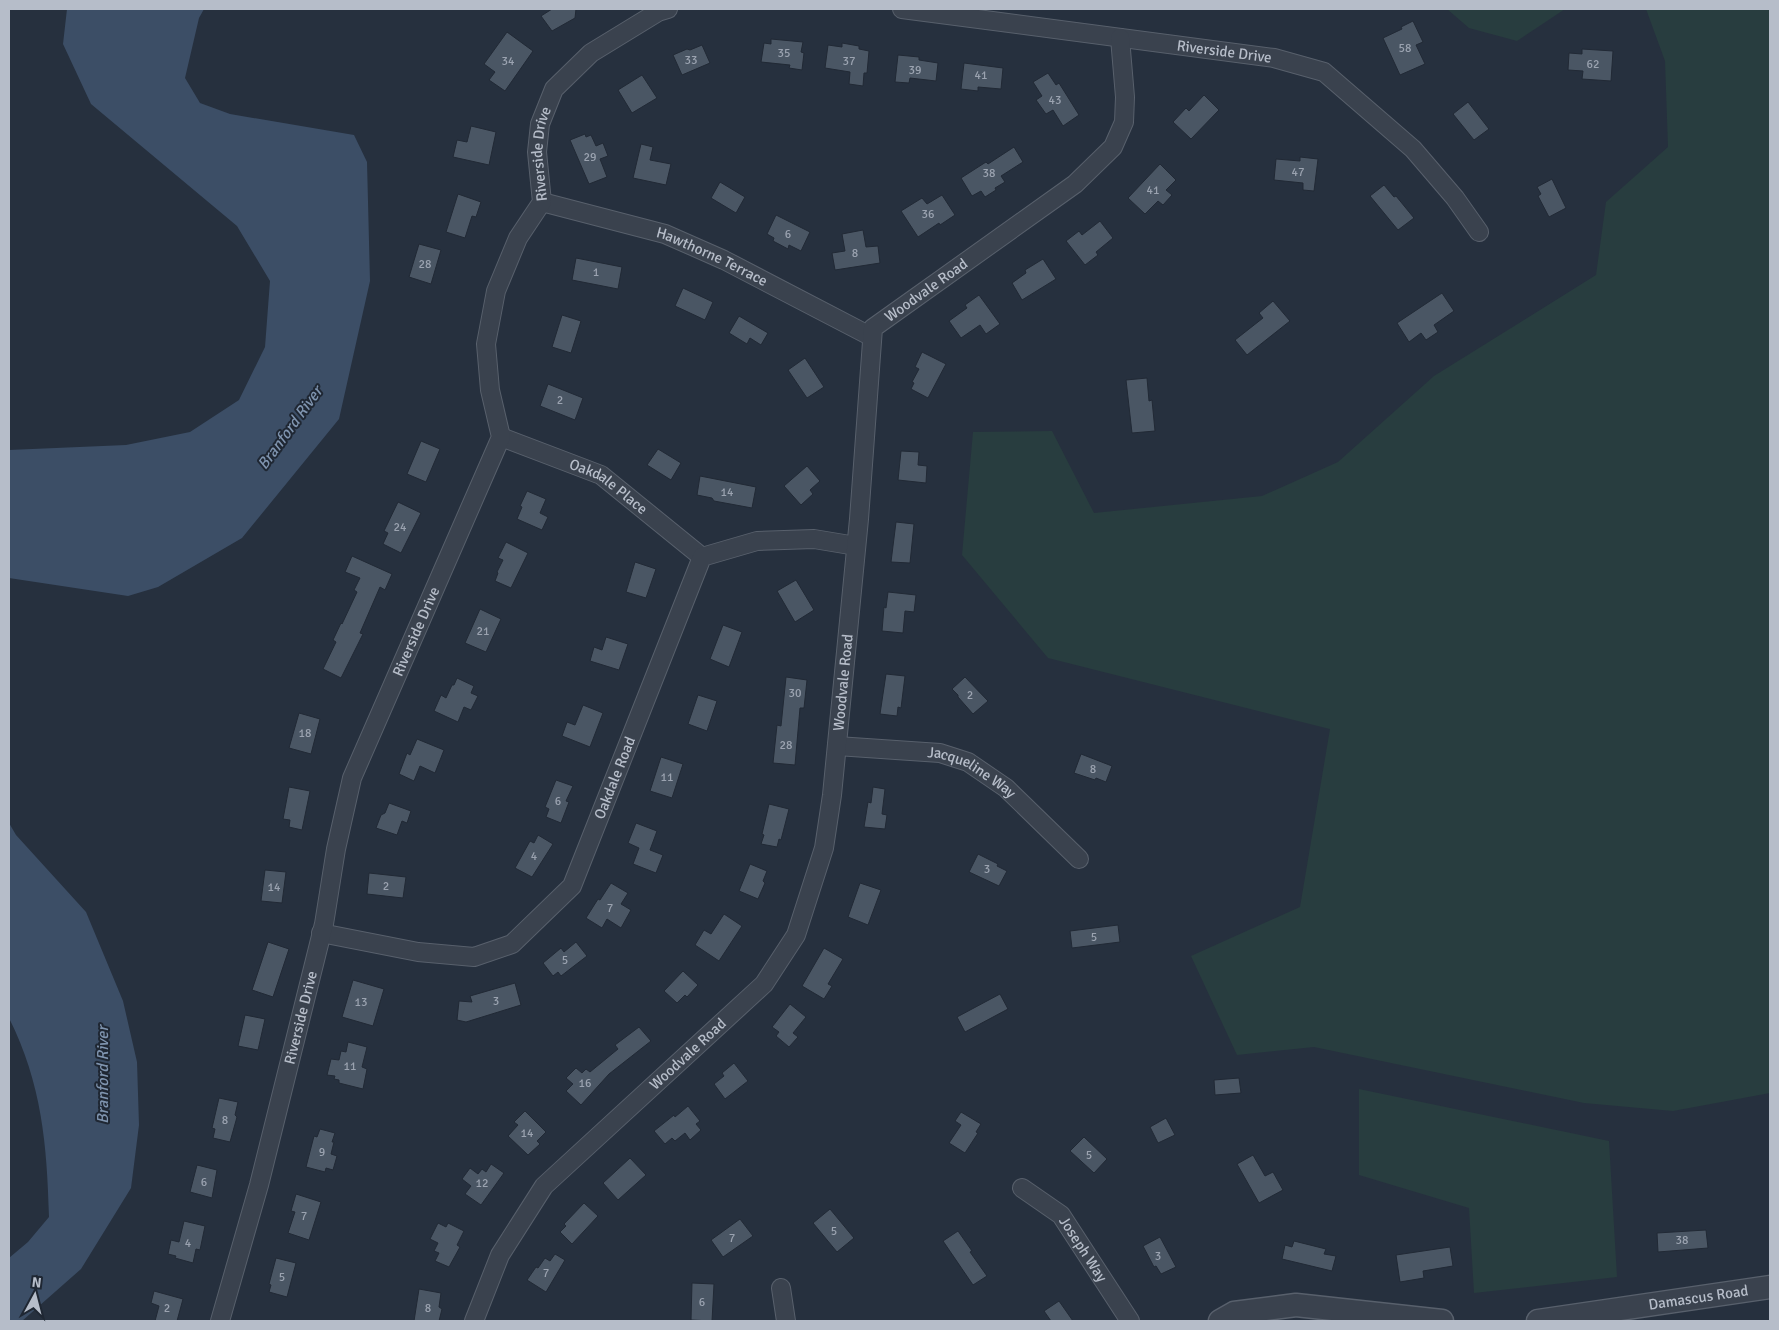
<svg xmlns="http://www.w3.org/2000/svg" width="1779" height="1330" viewBox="0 0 1779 1330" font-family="Signika,sans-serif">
  <rect width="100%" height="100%" fill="#26303e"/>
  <g fill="#283d3f">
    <polygon points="1447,9 1565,9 1517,41 1469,28"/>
    <polygon points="1646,9 1770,9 1770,1093 1673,1111 1584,1103 1314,1047 1237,1055 1191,956 1300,907 1330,729 1048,658 962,555 973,432 1052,431 1094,513 1262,496 1338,462 1434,376 1596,275 1606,202 1668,147 1665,61"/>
    <polygon points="1359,1089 1609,1141 1617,1277 1474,1293 1469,1208 1359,1175"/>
  </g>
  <g fill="#3c4e66">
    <polygon points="67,9 204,9 199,18 185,78 200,103 230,114 354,135 367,162 370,281 339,419 242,538 158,587 128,596 9,578 9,450 126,445 190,432 239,400 265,347 270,281 237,226 91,104 63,44"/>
    <path d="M9 823 16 835 86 912 123 1001 137 1062 139 1125 131 1188 81 1269 22 1321H9V1258L28 1242 49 1217C47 1145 42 1084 9 1018Z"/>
  </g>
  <g fill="#4a5664" stroke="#212935">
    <polygon points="552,9 576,9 575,18 552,31 541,16"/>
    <polygon points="1413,21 1423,42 1416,45 1425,64 1400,75 1383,38 1402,29 1401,27"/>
    <polygon points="507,32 533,51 505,91 489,80 495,72 484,64"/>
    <polygon points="771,39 803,42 801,52 804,53 802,70 789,68 790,65 761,62 764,43 771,44"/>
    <polygon points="842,43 859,46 859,49 869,51 867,73 864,73 863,86 849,84 850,72 825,68 828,45 842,47"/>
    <polygon points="702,45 710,63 682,75 673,55 687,49 690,50"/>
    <polygon points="1582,49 1613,51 1611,81 1582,79 1583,71 1568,70 1569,53 1582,54"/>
    <polygon points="898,55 919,57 919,60 938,63 936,81 910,78 909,83 895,82"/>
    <polygon points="964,63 1003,68 1001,89 978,87 978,91 961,89"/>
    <polygon points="1048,73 1056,85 1059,83 1079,115 1063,126 1053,110 1046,114 1036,100 1042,96 1033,82"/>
    <polygon points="642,75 657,98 632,113 618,90"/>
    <polygon points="1204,95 1219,110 1191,139 1173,122 1186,108 1189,111"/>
    <polygon points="1468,102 1489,129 1474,140 1453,114"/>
    <polygon points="471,126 496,132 489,165 453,157 457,140 467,142"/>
    <polygon points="585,134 586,137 591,135 596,146 603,143 608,156 600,159 607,177 589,184 570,140"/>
    <polygon points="641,144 653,147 650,160 671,164 666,185 633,178"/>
    <polygon points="1014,147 1023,162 1001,176 1005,182 995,188 996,190 985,197 981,191 972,196 961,178 986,162 988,164"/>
    <polygon points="1300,157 1318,159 1314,191 1303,190 1303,183 1274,180 1276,159 1300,161"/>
    <polygon points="1160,164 1176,180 1166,190 1172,195 1163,205 1158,201 1145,214 1128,198"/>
    <polygon points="1552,179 1566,208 1549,217 1538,196 1541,194 1537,187"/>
    <polygon points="720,182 745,197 736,213 711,198"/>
    <polygon points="1384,185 1394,197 1396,196 1414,218 1398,230 1370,196"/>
    <polygon points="458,194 481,202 476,217 472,216 465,238 446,232"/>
    <polygon points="942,195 955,215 940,225 939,223 918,237 901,211 922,198 927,204"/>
    <polygon points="776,215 810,232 801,251 789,245 788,249 773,241 774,238 767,234"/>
    <polygon points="1100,221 1113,238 1096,252 1098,255 1085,265 1066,241 1079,231 1082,235"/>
    <polygon points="863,230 866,247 878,246 880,263 835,270 832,253 845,251 842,234"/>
    <polygon points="419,244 441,250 431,284 409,277"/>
    <polygon points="576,258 622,267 618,289 572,280"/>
    <polygon points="1043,259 1056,279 1022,300 1012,283 1026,273 1025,270"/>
    <polygon points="683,288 713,302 705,320 675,306"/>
    <polygon points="1442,293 1454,311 1434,325 1438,332 1426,340 1421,333 1409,342 1397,323"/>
    <polygon points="979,295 1000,324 986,334 980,325 961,338 949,321 967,308 965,305"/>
    <polygon points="1273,301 1290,321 1247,355 1235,340 1263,318 1259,313"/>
    <polygon points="562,315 581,321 571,353 552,347"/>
    <polygon points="739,316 768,333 761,345 750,338 747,344 729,333"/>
    <polygon points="922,352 946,364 928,398 911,389 914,383 912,382 919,369 915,367"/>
    <polygon points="805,358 824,387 807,398 788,370"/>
    <polygon points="1147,378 1149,401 1152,400 1155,431 1132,433 1126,380"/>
    <polygon points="548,384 583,398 575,420 540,406"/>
    <polygon points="421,441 440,449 426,482 407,474"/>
    <polygon points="658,449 681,463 671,480 647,465"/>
    <polygon points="901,451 919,452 918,465 927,466 926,483 898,480"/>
    <polygon points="807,466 820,481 810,490 813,494 801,505 784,486"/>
    <polygon points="700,476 756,487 752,508 714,501 712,498 697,495"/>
    <polygon points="527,491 546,499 540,513 548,517 542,530 517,519 522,507 520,506"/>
    <polygon points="398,502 421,513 401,553 383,544 388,533 384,531"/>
    <polygon points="896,522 914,524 910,563 891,562"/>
    <polygon points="506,542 528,553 511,588 495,581 498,573 497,572 503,560 498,558"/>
    <polygon points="352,556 392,574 385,590 380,587 360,633 363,634 341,678 323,669 336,642 333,640 341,623 342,624 357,592 354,590 360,578 345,572"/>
    <polygon points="635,562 656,569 646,598 626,592"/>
    <polygon points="796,580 814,610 795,622 777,591"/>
    <polygon points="888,592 916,595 914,612 905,611 903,633 882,631 884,607 886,608"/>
    <polygon points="480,609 501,619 486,652 465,643"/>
    <polygon points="723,625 742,632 729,667 710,659"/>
    <polygon points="606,637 628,644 619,670 590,661 594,647 602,650"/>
    <polygon points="886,674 905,676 901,708 898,707 897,716 880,714"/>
    <polygon points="786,677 807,680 804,708 800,708 795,765 773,763 777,725 781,726"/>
    <polygon points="965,677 988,701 973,714 958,697 958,695 952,689"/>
    <polygon points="457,678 474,686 471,693 478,696 471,710 464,707 458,722 434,711 441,695 446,698 452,685 454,685"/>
    <polygon points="698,695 717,701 707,731 688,724"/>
    <polygon points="583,705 603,713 590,747 562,736 567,722 575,725"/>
    <polygon points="299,713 320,719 311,754 289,748"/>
    <polygon points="417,739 444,750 435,773 420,766 414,781 399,774 407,753 410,755"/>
    <polygon points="1081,754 1112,766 1106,782 1096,778 1095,780 1074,773"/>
    <polygon points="661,757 683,764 672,798 650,791"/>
    <polygon points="556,780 573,786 566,801 569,802 561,823 546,817 549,809 545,807"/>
    <polygon points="289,787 310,791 302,830 289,827 290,820 283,819"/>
    <polygon points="873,787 885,789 882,814 887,815 885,829 864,827 868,802 871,803"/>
    <polygon points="389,803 411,811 407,823 402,821 397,835 376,828 381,815 385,813"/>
    <polygon points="769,804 789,809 781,840 779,839 777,847 761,844 764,835 762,834"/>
    <polygon points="636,823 657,831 650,850 663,855 656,873 633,864 639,848 628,843"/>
    <polygon points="538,835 553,844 532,877 515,868 530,841 534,843"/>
    <polygon points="978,854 998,864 997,866 1007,871 999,886 969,872"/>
    <polygon points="750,864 767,871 763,881 765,883 758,899 739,891"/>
    <polygon points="265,870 286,872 282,903 261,901"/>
    <polygon points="369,873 406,877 403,898 367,894"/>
    <polygon points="611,883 628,893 621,904 631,910 621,928 607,919 602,928 586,918 598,899 600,900"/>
    <polygon points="860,883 881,890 868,925 848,917"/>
    <polygon points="724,914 742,926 719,961 695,945 704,930 711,934"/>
    <polygon points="1118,925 1120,942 1072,948 1070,931"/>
    <polygon points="268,942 289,949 273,997 252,990"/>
    <polygon points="576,942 587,956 561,976 558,972 553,976 543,963 561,948 564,952"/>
    <polygon points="824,948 843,959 828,984 832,986 824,999 802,986"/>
    <polygon points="683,971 698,985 687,997 685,995 677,1003 664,991"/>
    <polygon points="353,980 384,989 373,1026 342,1017"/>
    <polygon points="515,983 521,1005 466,1022 457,1020 459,1001 472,1002 470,996"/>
    <polygon points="1000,994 1008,1009 965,1032 957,1017"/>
    <polygon points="790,1004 806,1017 793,1033 798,1037 789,1047 776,1036 779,1032 772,1027"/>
    <polygon points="245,1015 265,1019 258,1050 238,1046"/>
    <polygon points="639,1027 651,1041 609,1074 581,1105 566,1091 573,1084 566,1078 576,1068 582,1073 586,1069 590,1072 618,1049 615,1045"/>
    <polygon points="348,1042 367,1047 362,1067 367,1069 363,1089 339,1083 339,1080 334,1079 335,1076 327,1075 331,1059 339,1060 341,1051 346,1052"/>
    <polygon points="734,1063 748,1081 725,1099 714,1084 724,1076 722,1073"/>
    <polygon points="1239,1078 1241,1093 1215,1095 1214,1080"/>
    <polygon points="219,1098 238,1102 235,1115 237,1117 230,1142 213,1138 215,1129 212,1128"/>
    <polygon points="688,1106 700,1121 696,1124 701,1130 690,1140 685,1133 675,1141 672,1138 665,1144 654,1131 674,1115 675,1117"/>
    <polygon points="525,1111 546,1132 537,1141 540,1144 528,1155 508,1136 518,1125 514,1122"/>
    <polygon points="961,1112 981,1124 976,1132 978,1133 965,1153 949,1143 961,1125 955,1121"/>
    <polygon points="1166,1118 1175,1135 1158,1143 1150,1127"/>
    <polygon points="320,1129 335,1133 332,1142 334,1142 331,1154 337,1156 333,1170 326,1168 325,1172 306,1167 314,1136 317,1137"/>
    <polygon points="1084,1137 1107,1159 1094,1173 1070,1151"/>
    <polygon points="1253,1155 1265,1176 1273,1172 1283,1190 1259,1203 1237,1164"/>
    <polygon points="630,1158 646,1175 618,1200 603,1183"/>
    <polygon points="491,1164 504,1173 481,1205 465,1194 471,1186 462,1179 470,1168 478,1174 482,1169 486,1172"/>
    <polygon points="197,1165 217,1170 212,1198 190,1192"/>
    <polygon points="296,1194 321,1202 309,1240 288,1233 295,1212 291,1211"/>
    <polygon points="584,1203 598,1216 572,1244 560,1232 566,1226 564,1224"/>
    <polygon points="830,1209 854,1238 837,1252 813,1223"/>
    <polygon points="740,1219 753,1236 723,1257 711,1240"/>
    <polygon points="184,1221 205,1226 200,1250 196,1249 193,1263 175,1258 176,1256 168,1254 171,1240 179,1242"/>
    <polygon points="438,1223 446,1227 448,1223 464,1231 457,1245 460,1247 449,1267 435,1261 439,1253 434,1251 438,1243 430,1239"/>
    <polygon points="1706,1230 1708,1248 1658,1252 1657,1233"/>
    <polygon points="958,1231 972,1251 970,1252 987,1276 973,1285 943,1241"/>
    <polygon points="1160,1237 1176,1267 1161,1274 1156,1266 1154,1267 1143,1246"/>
    <polygon points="1294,1241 1326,1249 1324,1254 1336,1256 1332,1271 1282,1259 1285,1245 1292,1247"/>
    <polygon points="1450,1247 1453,1266 1423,1271 1424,1278 1400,1282 1396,1255"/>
    <polygon points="555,1254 565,1260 546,1292 527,1280 536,1267 538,1268 545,1258 550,1261"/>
    <polygon points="276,1258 296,1263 287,1297 269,1292 271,1285 269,1284"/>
    <polygon points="692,1283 714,1284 712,1321 691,1320"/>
    <polygon points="419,1289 441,1293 439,1307 442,1309 439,1321 414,1321"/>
    <polygon points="154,1291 183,1299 177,1321 155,1321 159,1306 151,1303"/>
    <polygon points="1059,1301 1073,1321 1051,1321 1044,1311"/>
  </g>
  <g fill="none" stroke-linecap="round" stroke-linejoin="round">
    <g stroke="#58606c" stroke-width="20">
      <g id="minor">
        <path id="s1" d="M902 9 1274 58 1324 72 1413 149 1455 198 1479 232"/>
        <path id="s2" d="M542 202 665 234 724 260 872 337"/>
        <path id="s3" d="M501 437 601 475 702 557"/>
        <path id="s4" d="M837 746 940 753 968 762 1006 788 1079 859"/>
        <path id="s5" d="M321 933 418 952 474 957 512 944 572 886 702 557 757 541 814 539 856 546"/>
        <path id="s6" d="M1022 1188 1061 1215 1130 1321"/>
        <polyline points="781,1288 786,1321"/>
        <path id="s7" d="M220 1321 259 1185 324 924 336 849 352 778 501 437 490 390 486 344 496 291 518 238 542 202 537 152 540 124 554 89 591 53 658 12 668 9"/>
        <path id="s8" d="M474 1321 500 1255 544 1186 764 984 796 935 824 848 832 795 859 519 873 328 1075 184 1113 147 1124 122 1125 97 1120 38"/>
      </g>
    </g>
    <g stroke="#58606c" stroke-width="25">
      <g id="tertiary">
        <polyline points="1220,1321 1234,1313 1296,1305 1442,1321"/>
        <path id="s9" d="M1538 1321 1770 1287"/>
      </g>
    </g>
    <use href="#minor" stroke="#3a424e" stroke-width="18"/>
    <use href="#tertiary" stroke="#3a424e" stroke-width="22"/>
  </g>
  <g text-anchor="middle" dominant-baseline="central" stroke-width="4" stroke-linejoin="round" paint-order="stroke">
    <g font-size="12" fill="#9ba3b0">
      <text x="1405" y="48">58</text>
      <text x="784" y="53">35</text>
      <text x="691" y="60">33</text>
      <text x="508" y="61">34</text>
      <text x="849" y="61">37</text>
      <text x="1593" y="64">62</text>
      <text x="915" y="70">39</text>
      <text x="981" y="75">41</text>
      <text x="1055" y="100">43</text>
      <text x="590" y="157">29</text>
      <text x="1298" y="172">47</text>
      <text x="989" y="173">38</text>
      <text x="1153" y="190">41</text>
      <text x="928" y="214">36</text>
      <text x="788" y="234">6</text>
      <text x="855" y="253">8</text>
      <text x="425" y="264">28</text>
      <text x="596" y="272">1</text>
      <text x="560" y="400">2</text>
      <text x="727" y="492">14</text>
      <text x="400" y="527">24</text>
      <text x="483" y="631">21</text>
      <text x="795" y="693">30</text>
      <text x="970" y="695">2</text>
      <text x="305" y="733">18</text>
      <text x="786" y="745">28</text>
      <text x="1093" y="769">8</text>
      <text x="667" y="777">11</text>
      <text x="558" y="801">6</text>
      <text x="534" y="856">4</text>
      <text x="987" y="869">3</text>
      <text x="386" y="886">2</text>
      <text x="274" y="887">14</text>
      <text x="610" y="908">7</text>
      <text x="1094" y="937">5</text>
      <text x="565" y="960">5</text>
      <text x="496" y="1001">3</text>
      <text x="361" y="1002">13</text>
      <text x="350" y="1066">11</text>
      <text x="585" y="1083">16</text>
      <text x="225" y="1120">8</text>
      <text x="527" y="1133">14</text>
      <text x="322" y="1152">9</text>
      <text x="1089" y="1155">5</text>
      <text x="204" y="1182">6</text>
      <text x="482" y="1183">12</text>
      <text x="304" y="1216">7</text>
      <text x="834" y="1231">5</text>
      <text x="732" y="1238">7</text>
      <text x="1682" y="1240">38</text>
      <text x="188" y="1243">4</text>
      <text x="1158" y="1256">3</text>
      <text x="546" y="1273">7</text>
      <text x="282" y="1277">5</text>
      <text x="702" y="1302">6</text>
      <text x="167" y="1308">2</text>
      <text x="428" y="1308">8</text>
    </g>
    <g font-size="15" fill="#b6bdc9" stroke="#1f2733">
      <text stroke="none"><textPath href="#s1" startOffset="325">Riverside Drive</textPath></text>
      <text stroke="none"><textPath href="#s7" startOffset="1229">Riverside Drive</textPath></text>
      <text stroke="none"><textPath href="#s2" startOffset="179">Hawthorne Terrace</textPath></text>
      <text stroke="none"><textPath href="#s8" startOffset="1189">Woodvale Road</textPath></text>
      <text stroke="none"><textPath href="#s3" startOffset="119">Oakdale Place</textPath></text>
      <text stroke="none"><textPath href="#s7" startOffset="719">Riverside Drive</textPath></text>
      <text stroke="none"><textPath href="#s8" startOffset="768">Woodvale Road</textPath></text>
      <text stroke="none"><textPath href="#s4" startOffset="140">Jacqueline Way</textPath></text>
      <text stroke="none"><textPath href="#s5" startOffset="395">Oakdale Road</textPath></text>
      <text stroke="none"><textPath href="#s7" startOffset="314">Riverside Drive</textPath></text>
      <text stroke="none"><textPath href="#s8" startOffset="348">Woodvale Road</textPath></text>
      <text stroke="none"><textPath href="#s6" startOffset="88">Joseph Way</textPath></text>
      <text stroke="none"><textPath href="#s9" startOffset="162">Damascus Road</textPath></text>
    </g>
    <g font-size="16" font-style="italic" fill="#7f94af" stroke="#1f2733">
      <text transform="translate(290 428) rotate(-54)">Branford River</text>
      <text transform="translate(103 1075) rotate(-90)">Branford River</text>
    </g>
  </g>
  <rect width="1779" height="1330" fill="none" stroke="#b6bdc9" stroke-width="20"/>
  <g transform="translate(35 1295) rotate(7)" stroke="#1f2733" stroke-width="4" paint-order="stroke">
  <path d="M0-4L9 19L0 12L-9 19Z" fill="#b6bdc9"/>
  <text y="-8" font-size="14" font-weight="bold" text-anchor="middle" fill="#b6bdc9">N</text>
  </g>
</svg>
